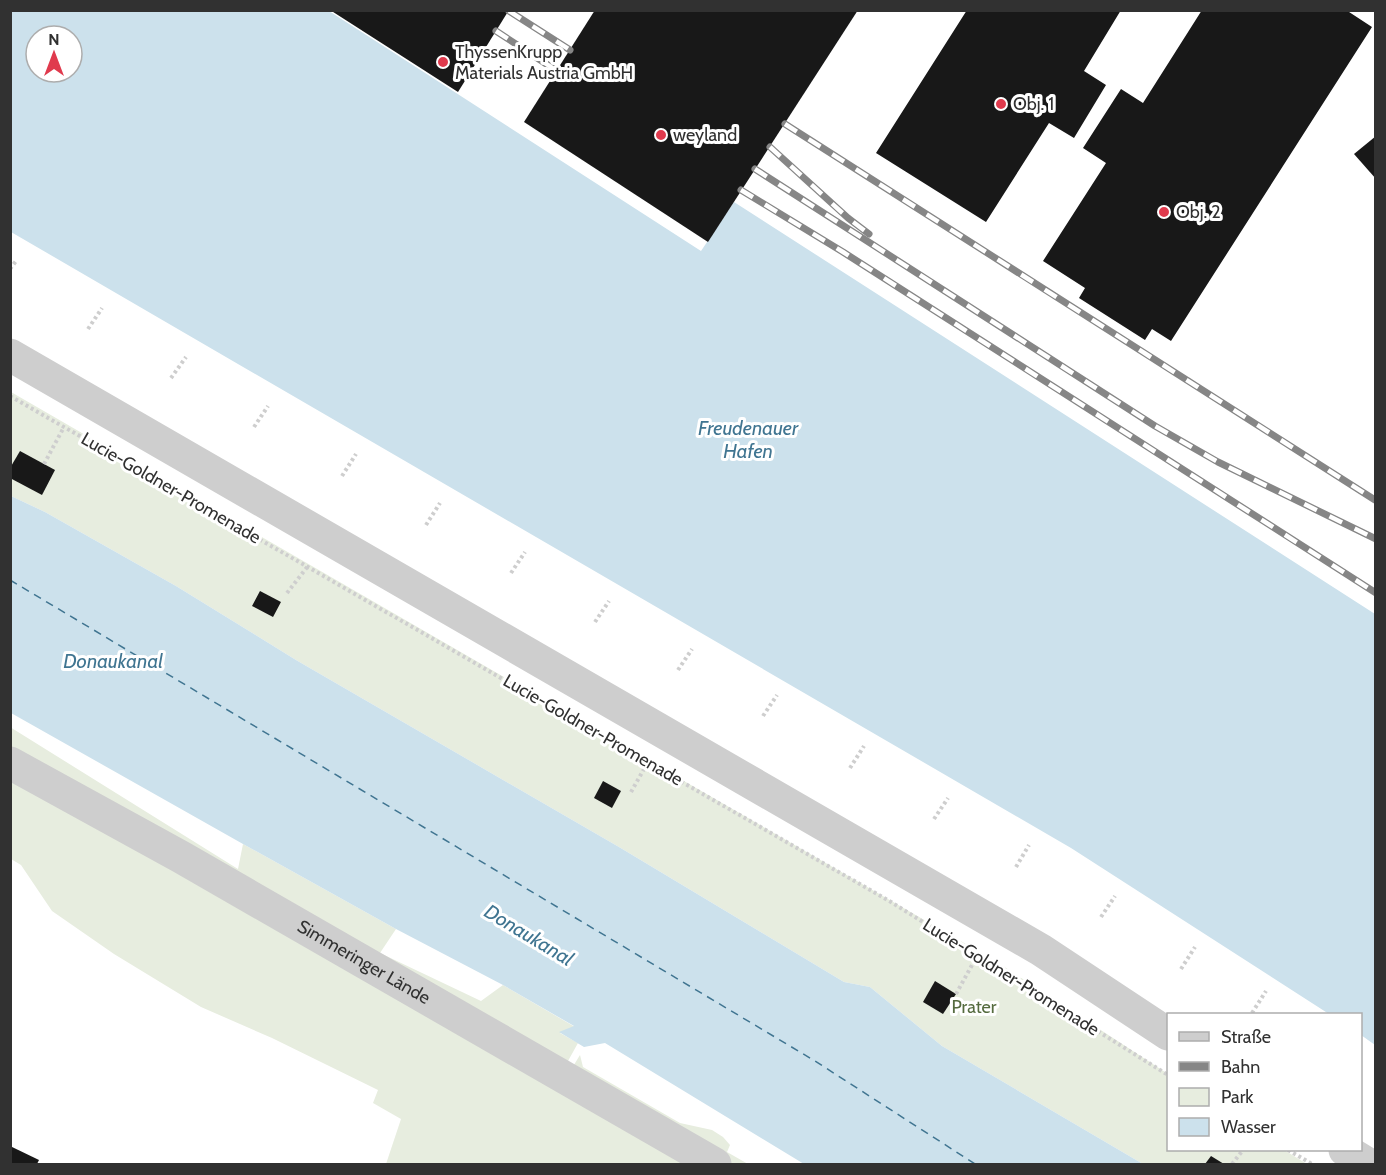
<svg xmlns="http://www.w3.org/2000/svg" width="1386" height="1175" viewBox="0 0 1386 1175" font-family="Cabin,sans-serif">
  <rect width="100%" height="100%" fill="#fff"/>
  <g fill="#e7eddf">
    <polygon points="11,392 997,962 1168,1074 1168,1150 1284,1150 1307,1164 1143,1164 942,1046 870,987 844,982 619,847 296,660 176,586 45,512 11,496"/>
    <polygon points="10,727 238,869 243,844 396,929 380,953 481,1001 503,985 575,1027 560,1033 578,1043 563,1070 11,756"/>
    <polygon points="10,770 701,1164 386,1164 401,1119 373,1103 378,1090 272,1038 201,1007 114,954 52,911 21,865 11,859"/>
    <polygon points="580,1055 583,1067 680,1123 712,1130 723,1137 730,1145 727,1152 748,1164 729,1164 569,1073"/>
  </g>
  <g fill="#cce1ec" fill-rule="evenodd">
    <path d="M11 10 329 11 701 251 734 202 1375 614V1045L1361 1035 1360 1014H1329L1071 848 11 232ZM36 36H72V72H36Z"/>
    <polygon points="11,496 45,512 176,586 296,660 619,847 844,982 870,987 942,1046 1143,1164 804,1164 605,1043 584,1047 559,1032 574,1026 503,985 396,929 243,844 11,713"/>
  </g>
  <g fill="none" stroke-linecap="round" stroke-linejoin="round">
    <polyline stroke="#407591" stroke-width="1.5" stroke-dasharray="8 6" stroke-linecap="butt" points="10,580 815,1061 975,1164"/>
  </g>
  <g fill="#181818">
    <polygon points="330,10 509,10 458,92"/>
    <polygon points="595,10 858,10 708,242 524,122"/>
    <polygon points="967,10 1121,10 1084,71 1106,85 1074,138 1049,123 986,222 876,153"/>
    <polygon points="1202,10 1346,10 1372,27 1171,341 1152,329 1145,340 1079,298 1085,288 1043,261 1106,163 1083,148 1121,89 1143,103"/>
    <polygon points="1376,136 1376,179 1354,154"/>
    <polygon points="20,451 55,470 42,495 10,478 10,468"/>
    <polygon points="260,591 281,602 273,617 252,606"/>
    <polygon points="603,781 621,791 612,808 594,798"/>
    <polygon points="935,981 956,994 943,1014 923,1002"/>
    <polygon points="10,1146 39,1160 37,1164 10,1164"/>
    <polygon points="1211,1156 1224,1164 1205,1164"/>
  </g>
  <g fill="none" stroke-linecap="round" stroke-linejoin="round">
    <g stroke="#cecece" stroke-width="4" stroke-dasharray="3 3" stroke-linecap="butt">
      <polyline points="10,269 16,261"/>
      <polyline points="88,329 102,308"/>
      <polyline points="171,378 186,357"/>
      <polyline points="10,396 891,902 1168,1075"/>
      <polyline points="254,427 268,406"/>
      <polyline points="44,464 64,427"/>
      <polyline points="342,476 356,454"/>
      <polyline points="426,525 440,503"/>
      <polyline points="511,573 525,552"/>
      <polyline points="287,593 308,566"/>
      <polyline points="595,622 609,601"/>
      <polyline points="678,670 692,649"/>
      <polyline points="763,716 777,695"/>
      <polyline points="850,768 864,746"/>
      <polyline points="631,792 648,762"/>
      <polyline points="934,819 948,798"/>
      <polyline points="1016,867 1029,845"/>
      <polyline points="1101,917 1115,896"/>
      <polyline points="1181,969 1195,947"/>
      <polyline points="956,994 977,956"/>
      <polyline points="1252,1013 1266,991"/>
      <polyline points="1288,1150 1312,1164"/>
      <polyline points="1232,1164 1243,1150"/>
    </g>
    <g stroke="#cecece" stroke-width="33">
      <polyline points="10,355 1041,950 1168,1034"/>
      <path id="s1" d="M10 763 181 857 715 1164"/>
      <polyline points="1345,1150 1368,1164"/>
    </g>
    <g stroke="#868686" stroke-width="7">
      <g id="rail">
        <polyline points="509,11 570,50"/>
        <polyline points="496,31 557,71"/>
        <polyline points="785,124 1375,500"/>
        <polyline points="770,147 848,218 869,234"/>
        <polyline points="755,169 1155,426 1218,462 1376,539"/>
        <polyline points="741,190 843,252 1376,593"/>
      </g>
    </g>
    <use href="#rail" stroke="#fff" stroke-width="4.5" stroke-dasharray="14" stroke-linecap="butt"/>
  </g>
  <g fill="#e03a4d" stroke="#fff" stroke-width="2">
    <circle cx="443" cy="62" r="6"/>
    <circle cx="1001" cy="104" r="6"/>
    <circle cx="661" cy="135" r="6"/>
    <circle cx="1164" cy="212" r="6"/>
  </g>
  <g text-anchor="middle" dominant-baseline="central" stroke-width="6" stroke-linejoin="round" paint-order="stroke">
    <g font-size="18" fill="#313131" stroke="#fff" text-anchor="start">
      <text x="455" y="52">ThyssenKrupp<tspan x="455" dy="21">Materials Austria GmbH</tspan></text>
      <text x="1013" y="104">Obj. 1</text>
      <text x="673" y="135">weyland</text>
      <text x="1176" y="212">Obj. 2</text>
    </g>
    <g font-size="18" fill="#313131" stroke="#fff">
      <text transform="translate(171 488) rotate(30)">Lucie-Goldner-Promenade</text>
      <text transform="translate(593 730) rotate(30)">Lucie-Goldner-Promenade</text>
      <text stroke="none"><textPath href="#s1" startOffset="406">Simmeringer Lände</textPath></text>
      <text transform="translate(1011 977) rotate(32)">Lucie-Goldner-Promenade</text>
    </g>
    <g font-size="18" fill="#556b3f" stroke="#fff">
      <text x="974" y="1007">Prater</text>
    </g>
    <g font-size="20" font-style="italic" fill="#407591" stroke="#fff">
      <text x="748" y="428">Freudenauer<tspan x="748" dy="23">Hafen</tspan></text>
      <text x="113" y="661">Donaukanal</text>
      <text transform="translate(529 935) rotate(31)">Donaukanal</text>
    </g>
  </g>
  <rect width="1386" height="1175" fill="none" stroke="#313131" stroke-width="24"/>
  <rect x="1167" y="1013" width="195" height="138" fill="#ffffff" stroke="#adadad" stroke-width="1.5"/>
  <rect x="1179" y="1032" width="30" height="9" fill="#cecece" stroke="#adadad" stroke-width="1.5"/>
  <text x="1221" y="1043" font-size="18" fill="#313131">Straße</text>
  <rect x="1179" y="1062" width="30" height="9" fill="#868686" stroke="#adadad" stroke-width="1.5"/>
  <text x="1221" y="1073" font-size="18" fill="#313131">Bahn</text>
  <rect x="1179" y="1088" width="30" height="18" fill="#e7eddf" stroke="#adadad" stroke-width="1.5"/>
  <text x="1221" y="1103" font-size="18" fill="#313131">Park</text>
  <rect x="1179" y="1118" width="30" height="18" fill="#cce1ec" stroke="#adadad" stroke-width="1.5"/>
  <text x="1221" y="1133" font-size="18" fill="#313131">Wasser</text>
  <g transform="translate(54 54)"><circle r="28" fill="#ffffff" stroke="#adadad" stroke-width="1.5"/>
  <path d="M0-4.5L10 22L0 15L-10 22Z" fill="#e03a4d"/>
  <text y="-9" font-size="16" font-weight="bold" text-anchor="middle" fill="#313131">N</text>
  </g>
</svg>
